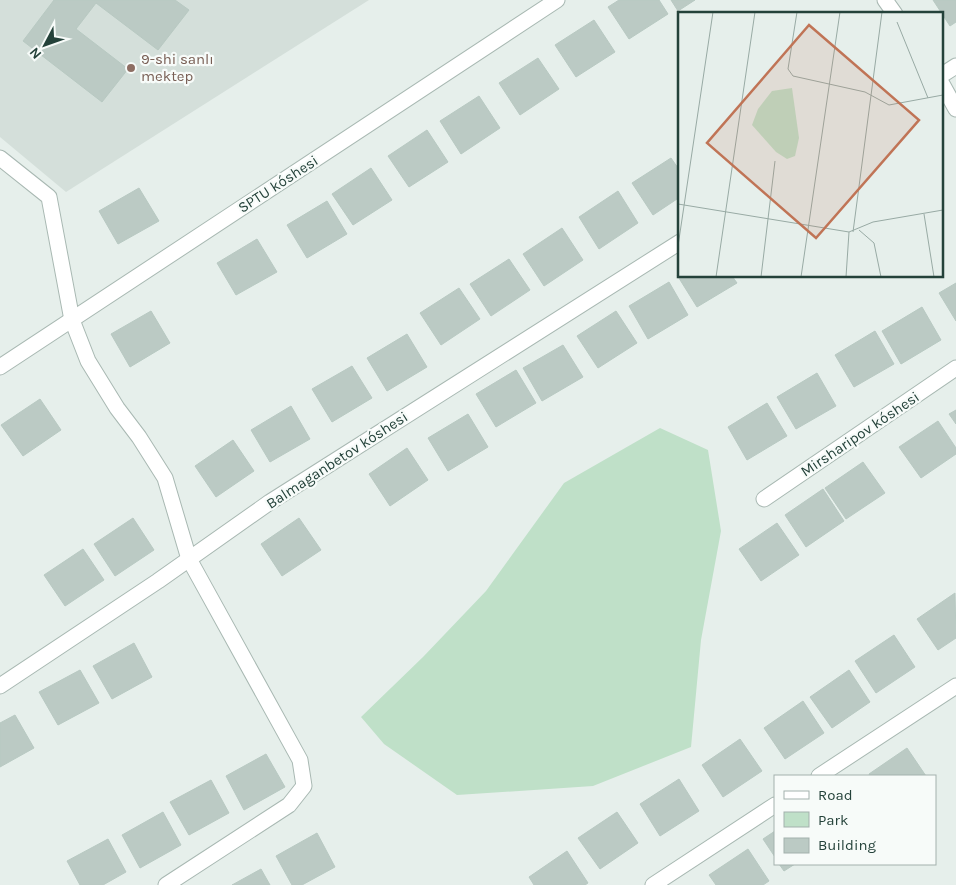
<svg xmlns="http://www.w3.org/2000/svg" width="956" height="885" viewBox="0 0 956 885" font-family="Karla,sans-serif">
  <rect width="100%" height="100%" fill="#e6efeb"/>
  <polygon fill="#d4dfda" points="0,0 369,0 66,192 0,137"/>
  <polygon fill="#bfe0c8" points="660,428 708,450 721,531 701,640 691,747 593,786 457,795 384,744 361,717 423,657 486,591 564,483"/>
  <g fill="#bbcac4" stroke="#b8c9c2">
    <polygon points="54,0 175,0 189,10 158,50 96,3 76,29 128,69 102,102 23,41"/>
    <polygon points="619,0 659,0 668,14 629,39 608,7"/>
    <polygon points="671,0 695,0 678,11"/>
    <polygon points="933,0 956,0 956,22 950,26"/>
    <polygon points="594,20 615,52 576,77 555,45"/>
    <polygon points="538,58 559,89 520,115 499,83"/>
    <polygon points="479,96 500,128 461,154 440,121"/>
    <polygon points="427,130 448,162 409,187 388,156"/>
    <polygon points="671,158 680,171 680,197 653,215 632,183"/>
    <polygon points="371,168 392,200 353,225 332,194"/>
    <polygon points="139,188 159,221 118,244 99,211"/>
    <polygon points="618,191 638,223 599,249 579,217"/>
    <polygon points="327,201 347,234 307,258 287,225"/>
    <polygon points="562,228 583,260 544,286 523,254"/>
    <polygon points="257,239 277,272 236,295 217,263"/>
    <polygon points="509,259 530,290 491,316 470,284"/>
    <polygon points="680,273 680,276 732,276 737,283 697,307 677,275"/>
    <polygon points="669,282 688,315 648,339 629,306"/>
    <polygon points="956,283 956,321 939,293"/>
    <polygon points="459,288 480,319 441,345 420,313"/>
    <polygon points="922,307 941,340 901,364 882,331"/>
    <polygon points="151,311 170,343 130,367 111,334"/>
    <polygon points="616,311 637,343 598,368 577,336"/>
    <polygon points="875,331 894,364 854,387 835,355"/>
    <polygon points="407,334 427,367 387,391 367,358"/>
    <polygon points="563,345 583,377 542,401 523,368"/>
    <polygon points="352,366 372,398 332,422 312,389"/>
    <polygon points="516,370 536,403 496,427 476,394"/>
    <polygon points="817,373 836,406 796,429 777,397"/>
    <polygon points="40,399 61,430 23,456 1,425"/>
    <polygon points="767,403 787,436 747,460 728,427"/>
    <polygon points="291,406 310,439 270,462 251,430"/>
    <polygon points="956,410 956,424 949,414"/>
    <polygon points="468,414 488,447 448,471 428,438"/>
    <polygon points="938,421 956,448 956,454 921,478 899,447"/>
    <polygon points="233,440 254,471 216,497 195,466"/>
    <polygon points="407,448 428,480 390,506 369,474"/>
    <polygon points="863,462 885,493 846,519 825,488"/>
    <polygon points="823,489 844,521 806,547 785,515"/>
    <polygon points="133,518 154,550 115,576 94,544"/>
    <polygon points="299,518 321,550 282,576 261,544"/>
    <polygon points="777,523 799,555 761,581 739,549"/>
    <polygon points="83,549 104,580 65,606 44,575"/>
    <polygon points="955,593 956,638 938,650 917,619"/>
    <polygon points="894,635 915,667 876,693 855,661"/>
    <polygon points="134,643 152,677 112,699 93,666"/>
    <polygon points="80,670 99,703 58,725 39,692"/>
    <polygon points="849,670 870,702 832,728 810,697"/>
    <polygon points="803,701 824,733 785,759 764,728"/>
    <polygon points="15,715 34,748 0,767 0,723"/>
    <polygon points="740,739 762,771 723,797 702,765"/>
    <polygon points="907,748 926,776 870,776 869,774"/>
    <polygon points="266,754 285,787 244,810 226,776"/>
    <polygon points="679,779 699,811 660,836 640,804"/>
    <polygon points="211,780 229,813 189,835 170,802"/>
    <polygon points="163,812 181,845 140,868 122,835"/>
    <polygon points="617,812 638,843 600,869 578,838"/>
    <polygon points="775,831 775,857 763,839"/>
    <polygon points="317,833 335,867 302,885 292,885 276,856"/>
    <polygon points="108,839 126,872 103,885 80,885 67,861"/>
    <polygon points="748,849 769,881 763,885 716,885 709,875"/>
    <polygon points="567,851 588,883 585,885 534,885 529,877"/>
    <polygon points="779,864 795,864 784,871"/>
    <polygon points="261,869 270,885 232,885"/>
  </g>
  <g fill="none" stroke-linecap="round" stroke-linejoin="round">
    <g stroke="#a8b8b2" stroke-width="17">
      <g id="minor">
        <polyline points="885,0 895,14"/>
        <polyline points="942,75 956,66"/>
        <polyline points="942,84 956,109"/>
        <polyline points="0,158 49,197 72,320 88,361 117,408 139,437 165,478 189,559 300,760 304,786 289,805 166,885"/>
        <polyline points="0,367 557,0"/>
        <polyline points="764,499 956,368"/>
        <polyline points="0,686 158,581 270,502 680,242"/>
        <polyline points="819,776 956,686"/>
        <polyline points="653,885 775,805"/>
      </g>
    </g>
    <use href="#minor" stroke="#fff" stroke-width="15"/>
  </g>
  <circle fill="#8d6e63" stroke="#f7fbf9" stroke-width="2" cx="131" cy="68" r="5"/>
  <g text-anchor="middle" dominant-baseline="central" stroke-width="4.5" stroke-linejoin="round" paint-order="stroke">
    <g font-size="15" fill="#785e54" stroke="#f7fbf9" text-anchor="start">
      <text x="141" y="59">9-shi sanlı<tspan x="141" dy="17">mektep</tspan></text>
    </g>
    <g font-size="15" fill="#24423a" stroke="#f7fbf9">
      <text transform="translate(278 184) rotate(-33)">SPTU kóshesi</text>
      <text transform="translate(860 434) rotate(-34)">Mirsharipov kóshesi</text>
      <text transform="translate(337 460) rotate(-33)">Balmaganbetov kóshesi</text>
    </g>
  </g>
  <g transform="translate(678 12)">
    <rect width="265" height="265" fill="#e6efeb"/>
    <path d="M114 76 121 126 117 144 109 147 98 140 74 113 80 97 94 79Z" fill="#bfe0c8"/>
    <path fill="none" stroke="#98aaa4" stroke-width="1" d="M119 0 110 57 115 64 187 80 211 93 265 83M219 10 250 86M0 192 171 220 195 210 265 198M246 202 256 265M181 218 196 231 203 265M175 220 204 0M0 234 35 0M38 265 77 0M83 265 97 149M123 265 162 0M168 265 171 220"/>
    <path fill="#c07456" fill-opacity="0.15" stroke="#c07456" stroke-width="2.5" d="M131 13 241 108 138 226 29 131Z"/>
    <rect width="265" height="265" fill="none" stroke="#24423a" stroke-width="2.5"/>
  </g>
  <rect x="774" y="775" width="162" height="90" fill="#f7fbf9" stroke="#a3b1ad"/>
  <rect x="784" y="791" width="25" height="8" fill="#ffffff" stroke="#a3b1ad"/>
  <text x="818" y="800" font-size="15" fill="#24423a">Road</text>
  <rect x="784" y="812" width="25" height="15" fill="#bfe0c8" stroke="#a3b1ad"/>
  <text x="818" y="825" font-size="15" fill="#24423a">Park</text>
  <rect x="784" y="838" width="25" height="15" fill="#bbcac4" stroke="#a3b1ad"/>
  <text x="818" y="850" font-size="15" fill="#24423a">Building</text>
  <g transform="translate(45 45) rotate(229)" stroke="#f7fbf9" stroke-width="4" paint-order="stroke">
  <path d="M0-4L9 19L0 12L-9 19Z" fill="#24423a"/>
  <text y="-8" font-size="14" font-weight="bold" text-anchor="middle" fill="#24423a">N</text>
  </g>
</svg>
